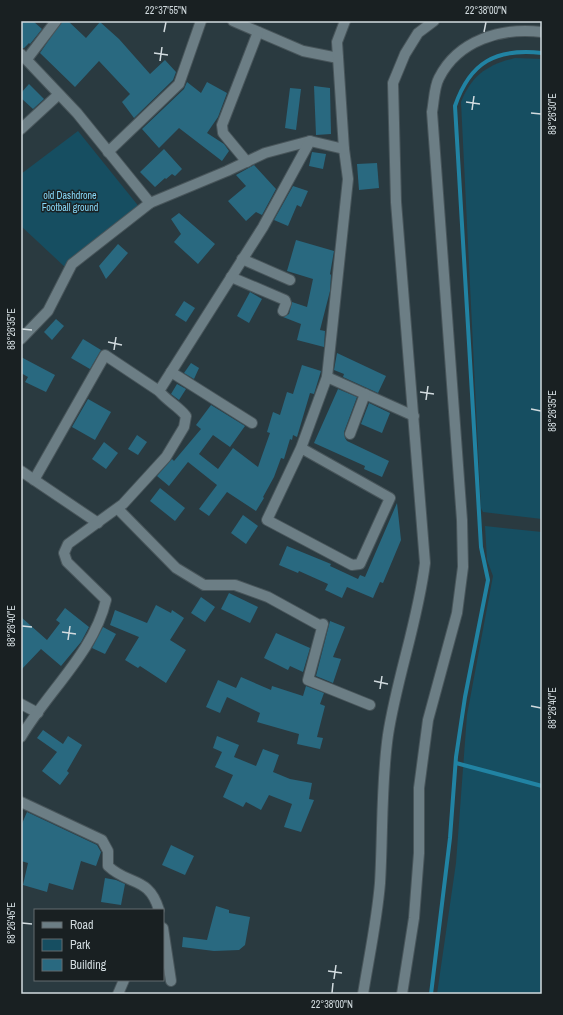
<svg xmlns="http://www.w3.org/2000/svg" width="563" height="1015" viewBox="0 0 563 1015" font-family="'Archivo Narrow',sans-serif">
  <rect width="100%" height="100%" fill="#2a3a40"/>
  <g fill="#164e61">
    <path d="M515 58 542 59V519L483 512 481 508 461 102C472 75 487 65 515 58Z"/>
    <polygon points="78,131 140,208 66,268 21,226 21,174"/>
    <polygon points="485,526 542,532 542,994 437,994 456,863 467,715 493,576 487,560"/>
  </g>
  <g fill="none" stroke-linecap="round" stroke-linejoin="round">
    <g stroke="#2183a3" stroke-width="4">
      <polyline points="456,763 542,786"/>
      <path d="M431 994 450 838 456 757 465 697 488 580 481 547 455 106C470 62 496 48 542 53"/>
    </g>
  </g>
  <g fill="#296980">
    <polygon points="21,21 33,21 42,29 30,44 29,43 24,48 21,48"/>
    <polygon points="62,21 68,21 86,38 100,22 119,39 150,74 165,60 176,72 173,80 134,118 122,102 130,94 99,61 75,87 40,53"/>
    <polygon points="187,82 201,93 207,82 227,93 218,117 207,133 224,144 229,151 222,161 179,128 159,148 142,129 184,89"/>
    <polygon points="29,84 44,99 33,109 21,98 21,93"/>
    <polygon points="314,86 330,88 331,134 316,135"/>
    <polygon points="290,88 301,89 296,130 285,128"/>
    <polygon points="164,149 182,169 175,176 172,174 166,179 165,178 155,187 140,172"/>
    <polygon points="312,152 326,154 323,169 309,166"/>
    <polygon points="377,163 379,188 359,190 357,164"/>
    <polygon points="254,165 276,189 262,215 256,212 246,221 228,201 246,186 236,175"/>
    <polygon points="293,186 308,191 301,207 297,205 288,226 274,220"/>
    <polygon points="179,213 215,244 198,264 174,242 181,234 171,219"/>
    <polygon points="296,240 334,251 330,274 331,275 330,291 320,330 325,331 324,347 297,340 301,324 283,317 289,314 292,302 307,307 313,279 287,271"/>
    <polygon points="118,244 128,253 106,279 99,266"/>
    <polygon points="250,292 262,299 249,323 237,316"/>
    <polygon points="184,301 195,308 186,322 175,315"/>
    <polygon points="56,319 64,326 52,340 44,332"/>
    <polygon points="83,339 101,350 90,369 71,358"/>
    <polygon points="337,353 386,376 378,393 343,377 344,374 334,370"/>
    <polygon points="21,357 55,375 46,392 25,382 28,377 21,373"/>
    <polygon points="191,363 199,368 194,379 184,373"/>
    <polygon points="302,365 321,371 314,394 310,393 297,437 293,435 292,440 290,439 284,459 281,458 274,477 263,497 264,498 256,511 227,492 209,516 199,509 217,485 188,462 169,486 157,476 172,459 174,461 201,429 196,425 211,405 245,426 230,447 213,435 199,454 218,469 233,448 258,467 270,433 267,432 273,412 280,415 287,392 293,394"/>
    <polygon points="177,384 186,389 179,400 171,394"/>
    <polygon points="338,389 357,397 344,432 345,438 347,441 389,461 382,477 364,469 365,466 314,443"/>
    <polygon points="88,399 111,412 95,440 72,427"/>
    <polygon points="369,403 390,413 382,433 361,424"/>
    <polygon points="137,435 147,442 138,455 128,449"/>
    <polygon points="104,442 118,453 106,469 92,459"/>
    <polygon points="160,488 185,508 175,521 150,501"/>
    <polygon points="397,503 401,540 383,583 380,582 373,598 347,587 342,598 325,590 328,584 299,571 298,573 279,565 287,546 331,564 330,566 358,579 360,575 365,577"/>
    <polygon points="243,515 258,526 246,544 231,533"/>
    <polygon points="229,593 258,607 250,623 221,609"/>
    <polygon points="201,597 215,607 205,622 191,613"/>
    <polygon points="156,605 171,613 172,610 184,618 170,640 186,650 166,683 140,666 138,668 125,660 139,637 110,625 115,610 147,623"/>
    <polygon points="65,608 89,627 81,642 61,666 41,649 21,670 21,617 47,640 60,623 56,620"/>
    <polygon points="330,621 345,627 333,657 341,659 333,683 316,676"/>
    <polygon points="103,627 116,634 105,654 92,648"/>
    <polygon points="276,633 310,648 303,672 290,666 288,670 264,658"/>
    <polygon points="241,677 271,690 272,686 303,696 306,686 324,693 320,704 325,706 317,737 323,738 320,749 297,744 299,734 257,722 260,713 227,697 220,713 206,707 218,680 236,688"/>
    <polygon points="43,730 63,744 68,736 82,745 67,771 69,773 60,785 42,771 57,752 37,738"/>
    <polygon points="217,736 239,745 234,757 256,766 263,749 279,755 273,772 290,779 312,783 309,799 314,800 301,832 284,827 292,804 269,795 261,810 246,802 243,807 223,797 233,775 215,767 222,752 213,748"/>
    <polygon points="27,812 97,845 101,852 96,866 81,861 73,890 49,883 47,892 23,885 28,863 21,861 21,826"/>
    <polygon points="171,845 194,856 185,875 162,865"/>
    <polygon points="105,878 116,880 125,884 121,905 101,902"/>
    <polygon points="216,906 229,910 229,913 250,917 245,945 239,950 214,951 182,947 183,937 207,940"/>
  </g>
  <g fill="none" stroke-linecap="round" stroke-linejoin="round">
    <g stroke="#48555a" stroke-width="12">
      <g id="minor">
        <polyline points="233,21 303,51 338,58"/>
        <polyline points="21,54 77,113 150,203 227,171 265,153 310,141"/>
        <polyline points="27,59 56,21"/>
        <polyline points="21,129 58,95"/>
        <polyline points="108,152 179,84 201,21"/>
        <polyline points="247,162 223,133 222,125 258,32"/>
        <polyline points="242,259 290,280"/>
        <polyline points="231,277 285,300 286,303 283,311"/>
        <polyline points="21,339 48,311 72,264 150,203"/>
        <polyline points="171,372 252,423"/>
        <polyline points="327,377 414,416"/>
        <polyline points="350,434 365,394"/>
        <polyline points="301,448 390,498 360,564 352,565 267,520 301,448 327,377 348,179 344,149"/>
        <polyline points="21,471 98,523"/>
        <polyline points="34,480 105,355 159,391"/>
        <polyline points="118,509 176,568 204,585 235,585 268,597 319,625 323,624 308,680 370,705"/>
        <polyline points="21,704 38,713"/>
        <path d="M21 737C48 691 94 652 106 600L67 562 64 553 68 544 123 504 166 457 184 427 186 416C178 406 167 401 159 391L263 227 310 141 344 149 337 42 345 21"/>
        <path d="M21 802 102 840 108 851V866C129 886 149 876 159 910"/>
        <polyline points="163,928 171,981"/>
        <polyline points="118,994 124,980"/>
        <path d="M363 994C369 957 377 920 380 883 383 833 381 784 388 735 397 677 418 621 425 563L396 202 393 83 405 54 418 33 434 21"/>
        <path d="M402 994 414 918 419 853V788L428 720 457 613 463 567 462 520 432 112C434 102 434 87 439 78 458 40 502 27 542 32"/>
      </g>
    </g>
    <use href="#minor" stroke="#6c7e85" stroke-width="10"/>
  </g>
  <path fill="none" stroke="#d2dbdf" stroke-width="1.5" d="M164 32 166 22M484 32 486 22M154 53 168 55M160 61 162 47M466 102 480 104M472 110 474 96M531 113 541 114M22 329 32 330M108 342 122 345M114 350 116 337M420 392 434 394M426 400 428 386M531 409 541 411M22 626 32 627M62 632 76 634M68 640 70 626M374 681 388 684M380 689 382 676M531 706 541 708M22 923 32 924M328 971 342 973M334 979 336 965M332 993 333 983"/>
  <g text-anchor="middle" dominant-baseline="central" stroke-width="3" stroke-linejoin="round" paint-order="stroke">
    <g font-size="10" fill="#88dafa" stroke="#192022">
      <text x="70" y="195">old Dashdrone<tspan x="70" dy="12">Football ground</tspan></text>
    </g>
  </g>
  <rect width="563" height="1015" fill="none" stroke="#192022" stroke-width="44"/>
  <rect x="34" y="909" width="130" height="72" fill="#192022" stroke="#636b6e"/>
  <rect x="42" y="922" width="20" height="6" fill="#6c7e85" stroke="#636b6e"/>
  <text x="70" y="929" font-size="12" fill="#d2dbdf">Road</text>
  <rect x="42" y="939" width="20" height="12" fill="#164e61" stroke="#636b6e"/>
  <text x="70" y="949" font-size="12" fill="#d2dbdf">Park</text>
  <rect x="42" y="959" width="20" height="12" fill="#296980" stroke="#636b6e"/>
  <text x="70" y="969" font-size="12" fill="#d2dbdf">Building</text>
  <rect x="22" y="22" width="519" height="971" fill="none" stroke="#d2dbdf" stroke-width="1.5"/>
  <g font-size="10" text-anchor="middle" fill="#d2dbdf">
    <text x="166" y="14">22°37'55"N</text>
    <text x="486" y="14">22°38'00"N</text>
    <text transform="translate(552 114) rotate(-90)" y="4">88°26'30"E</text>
    <text transform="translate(11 329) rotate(-90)" y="4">88°26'35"E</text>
    <text transform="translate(552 411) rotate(-90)" y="4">88°26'35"E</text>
    <text transform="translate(11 626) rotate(-90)" y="4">88°26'40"E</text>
    <text transform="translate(552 708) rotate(-90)" y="4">88°26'40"E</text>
    <text transform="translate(11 923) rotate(-90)" y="4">88°26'45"E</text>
    <text x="332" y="1008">22°38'00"N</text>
  </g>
</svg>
